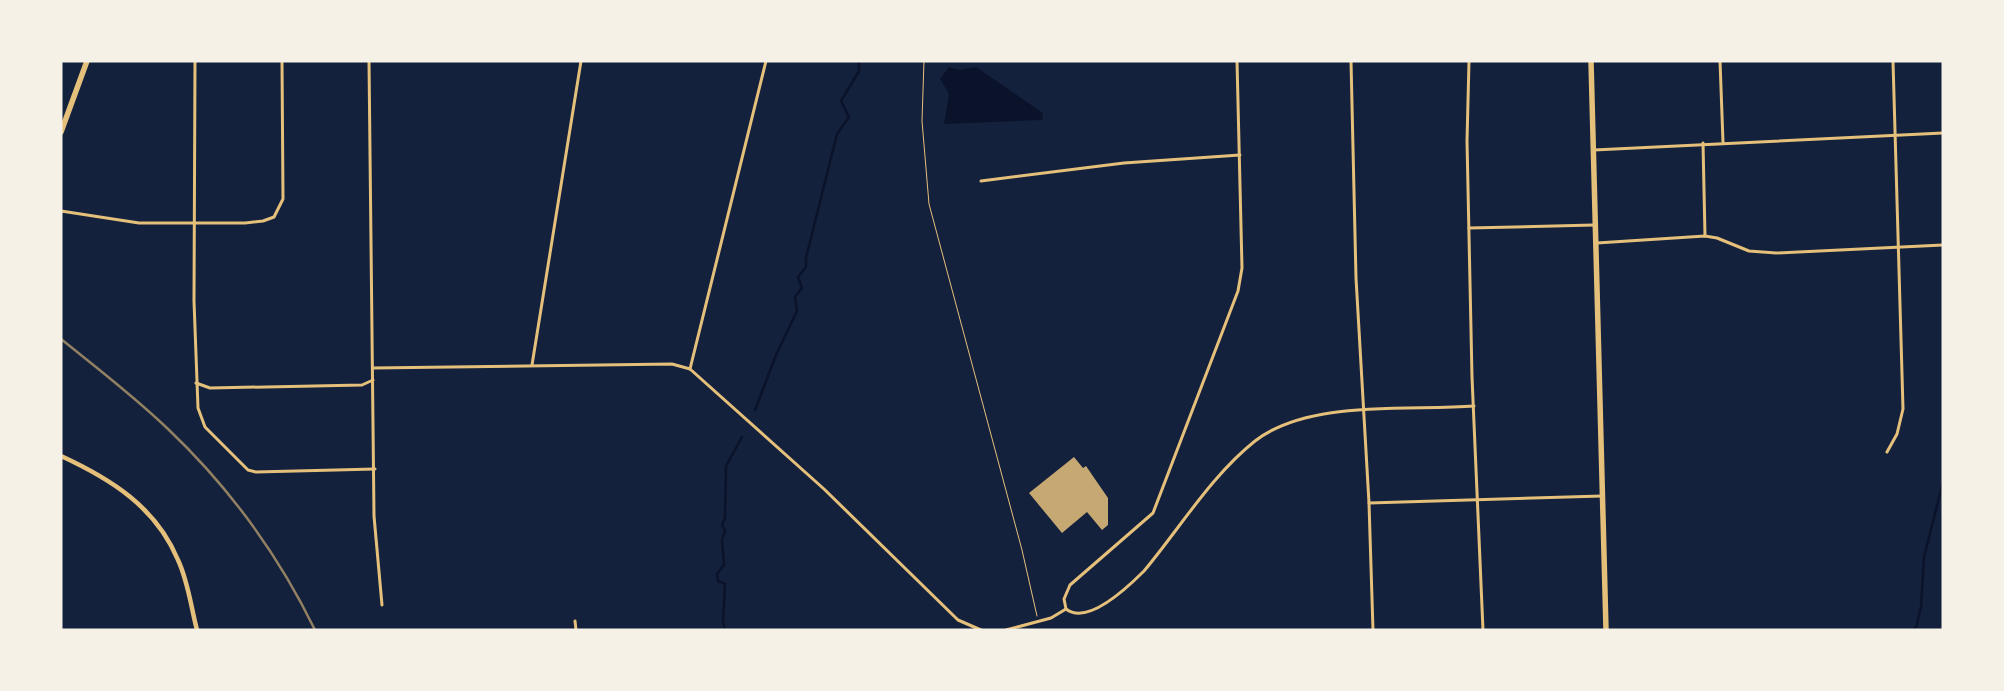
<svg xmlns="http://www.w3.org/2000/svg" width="2004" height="691" viewBox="0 0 2004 691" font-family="Spectral,serif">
  <rect width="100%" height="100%" fill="#14213d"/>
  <polygon fill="#0b132b" points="949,67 960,70 976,67 1043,113 1042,120 944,124 949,94 940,79"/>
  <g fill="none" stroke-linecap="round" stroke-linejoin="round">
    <g stroke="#0b132b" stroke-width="2.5">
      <polyline points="755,410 776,355 797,311 795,297 802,288 798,277 806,267 806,258 837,134 849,117 841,101 859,71 859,61"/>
      <polyline points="725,630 723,621 725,584 718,581 717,574 724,565 722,540 725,530 722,525 725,518 726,466 742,437"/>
      <polyline points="1913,630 1916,627 1921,607 1924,557 1943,482"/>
    </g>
  </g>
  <polygon fill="#c6a872" points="1074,457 1083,468 1086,466 1108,498 1108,525 1102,530 1087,512 1062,533 1029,493"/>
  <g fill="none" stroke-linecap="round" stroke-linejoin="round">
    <polyline stroke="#e5c07b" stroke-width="1" points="924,61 922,121 929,204 1022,550 1037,616"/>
    <g stroke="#e5c07b" stroke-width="3">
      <polyline points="195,61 194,301 198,408 205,427 248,470 256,472 375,469"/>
      <polyline points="369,61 374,516 382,605"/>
      <polyline points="1351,61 1356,278 1369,503 1373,630"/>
      <polyline points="1469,61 1467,141 1472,377 1483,630"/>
      <polyline points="1720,61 1723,142"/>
      <polyline points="1703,143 1705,236"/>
      <polyline points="1594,150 1943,133"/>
      <polyline points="981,181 1124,163 1240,155"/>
      <polyline points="61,211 139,223 245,223 263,221 274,217 283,199 282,61"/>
      <polyline points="1469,228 1594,225"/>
      <polyline points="1597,243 1705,236 1717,238 1749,251 1776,253 1943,245"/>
      <polyline points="532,365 581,61"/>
      <polyline points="373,368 672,364 690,369 824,489 958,620 981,630"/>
      <polyline points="690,369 766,61"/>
      <polyline points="196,383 210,388 362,385 373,380"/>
      <polyline points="1887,452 1897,434 1903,409 1893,61"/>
      <polyline points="1369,503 1602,496"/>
      <polyline points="1066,609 1064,599 1070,585 1153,513 1238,291 1242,268 1237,61"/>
      <path d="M1066 609C1088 626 1129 586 1144 571 1180 528 1211 476 1255 441 1309 399 1408 411 1474 406"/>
      <polyline points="575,621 576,630"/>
      <polyline points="1006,630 1051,618 1066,609"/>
    </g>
    <path stroke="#e5c07b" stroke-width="4.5" d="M61 456C111 479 156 507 178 560 188 581 191 607 197 630"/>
    <g stroke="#e5c07b" stroke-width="5.5">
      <polyline points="1591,61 1606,630"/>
      <polyline points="61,132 87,61"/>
    </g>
    <path stroke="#918062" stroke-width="2.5" d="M61 339C97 368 135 397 168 429 229 487 278 554 315 630"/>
  </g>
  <rect width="2004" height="691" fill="none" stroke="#f6f1e7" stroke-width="125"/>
</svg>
